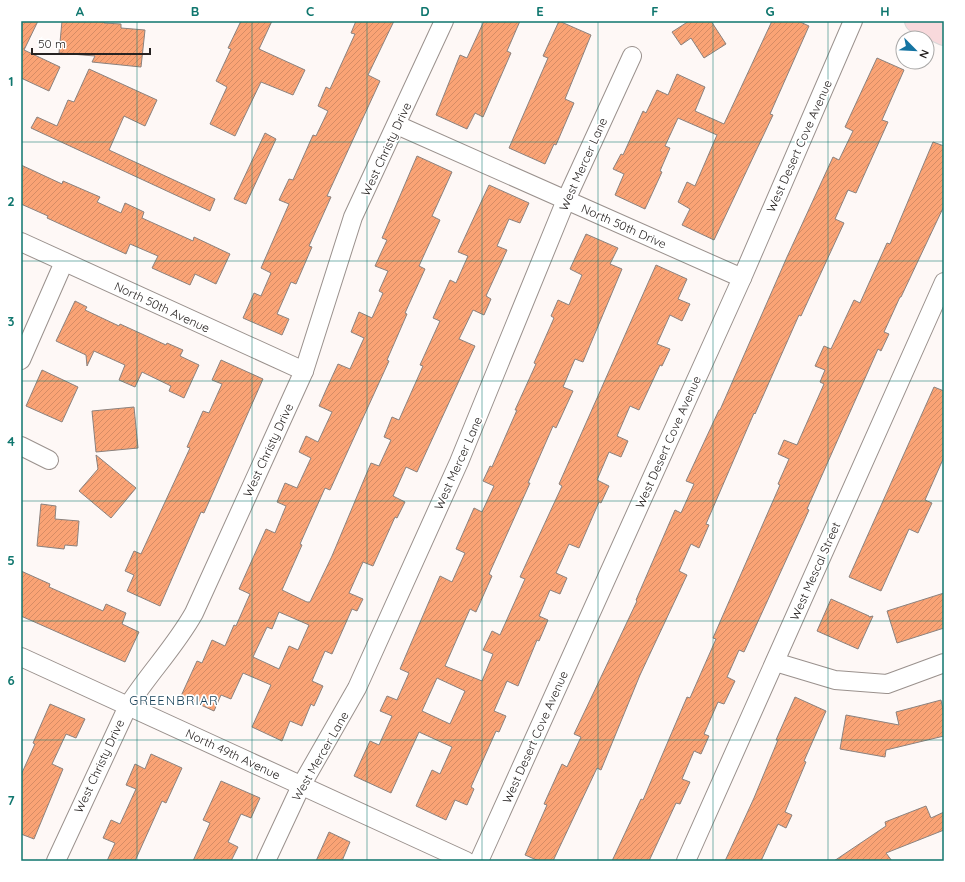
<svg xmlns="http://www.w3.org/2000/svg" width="965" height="882" viewBox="0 0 965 882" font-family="Quicksand,sans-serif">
  <defs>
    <pattern id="building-hatch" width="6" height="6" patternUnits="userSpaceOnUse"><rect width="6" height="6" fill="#faa375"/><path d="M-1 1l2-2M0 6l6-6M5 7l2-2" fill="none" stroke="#d68c65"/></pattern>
  </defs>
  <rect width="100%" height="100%" fill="#fef8f6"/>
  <g fill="url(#building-hatch)" stroke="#8b827e" fill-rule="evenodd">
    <polygon points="21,21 38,21 24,50 60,67 49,91 21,78"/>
    <polygon points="62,21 104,21 104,23 121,24 121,28 145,30 141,67 92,62 95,56 59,53"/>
    <polygon points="241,21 272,21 259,49 305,70 293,95 261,82 235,136 210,124 227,87 216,81 231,49 228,48"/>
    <polygon points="356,21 394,21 368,75 380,81 327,196 331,197 309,246 312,247 296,284 291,282 277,314 289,319 282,335 243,318 254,293 261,296 271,273 261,268 289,204 279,200 289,179 293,180 313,135 316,136 328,111 318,106 326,87 330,89 355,34 351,33"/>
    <polygon points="484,21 520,21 507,51 511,53 483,117 475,113 467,129 436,115 460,55 467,58"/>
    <polygon points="559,21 591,35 565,99 574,103 556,145 554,144 545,164 509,148 548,58 543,56"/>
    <polygon points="689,21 711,21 726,44 704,58 691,38 681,45 672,32"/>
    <polygon points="772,21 798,21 809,26 770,114 773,115 714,240 682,225 690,209 678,202 687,182 695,186 717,135 678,118 665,146 670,148 660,171 662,172 645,209 615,195 624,174 613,169 621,154 623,155 643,111 646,113 657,90 668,95 677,74 705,87 695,111 724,124"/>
    <polygon points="877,58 904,70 882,120 888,122 856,193 848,190 835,219 844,223 801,316 799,315 755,414 754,413 706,524 709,525 699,548 691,544 679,571 687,575 640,675 601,770 597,768 553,861 539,861 525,855 547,805 544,804 562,764 567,767 581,737 574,734 637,601 636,600 675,510 681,513 694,484 686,481 719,410 720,410 787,257 833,157 839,160 853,131 845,127"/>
    <polygon points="89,69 157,100 145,126 124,116 109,150 215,199 210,211 31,128 37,117 57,126 68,100 74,102"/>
    <polygon points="265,133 276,139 246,204 234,199"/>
    <polygon points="933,142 944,146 944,206 901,297 900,297 884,332 889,334 881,351 878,349 807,509 809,510 744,652 739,650 727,677 735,681 724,704 718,702 704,734 709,736 701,754 694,751 682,779 690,782 680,804 676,803 649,861 612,861 641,799 643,800 687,697 690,698 716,639 713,638 780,485 778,484 789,459 778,454 784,440 797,445 824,384 820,382 825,370 815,366 824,346 831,349 854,300 860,303 887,243 890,244"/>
    <path d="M417 156 452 172 432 216 440 220 419 266 425 269 405 313 407 314 387 360 389 361 330 490 325 488 300 544 302 545 282 590 307 602H310L332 556 371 463 379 466 391 440 384 437 392 417 399 420 423 366 420 365 440 321 433 318 450 280 456 283 468 256 458 252 489 185 529 203 520 223 509 219 497 246 507 250 486 296 491 299 484 315 473 310 459 339 475 346 417 472 406 467 393 496 405 502 397 518 395 517 373 566 363 562 349 593 363 599 357 611 352 609 332 654 325 651 312 681 323 686 314 706 311 704 302 726 290 721 282 741 252 727 271 685 243 673 231 699 221 695 214 711 181 696 197 661 202 663 212 640 225 646 234 625 236 626 250 594 239 589 266 529 275 533 286 506 277 502 285 483 297 488 311 458 299 452 306 436 318 442 332 412 319 406 326 390 338 364 350 369 364 338 351 332 359 312 372 318 383 293 379 291 388 271 375 266 387 240 382 238ZM279 612 309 625 298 650 289 646 279 669 253 657 267 627 272 629Z"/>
    <polygon points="21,165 62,184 63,181 100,197 97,202 121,213 125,203 144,212 142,218 193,241 194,237 230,254 216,284 195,274 190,285 152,268 158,256 130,244 126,254 47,218 48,216 21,204"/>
    <path d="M586 234 618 248 610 264 622 269 583 362 575 359 563 387 573 391 556 428 553 426 528 483H530L489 574 492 576 476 612 470 609 445 666 482 681 493 654 483 650 492 631 500 635 525 579 520 577 562 486 559 484 656 265 687 279 678 299 690 304 682 321 670 315 657 344 670 349 662 366 660 365 639 410 630 406 617 436 628 441 621 457 609 452 597 480 609 486 601 503 599 502 579 548 569 544 556 573 567 578 560 594 550 590 539 616 548 620 539 641 537 640 518 686 507 681 494 711 506 716 499 732 496 731 471 787 474 789 467 805 455 800 446 820 416 806 432 770 440 774 452 747 419 732 391 793 354 776 370 741 379 745 392 716 380 711 387 696 397 700 409 673 400 669 440 576 452 582 465 553 456 549 474 508 482 512 494 486 483 481 490 466 492 467 517 410H515L536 364 534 363 554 318 551 316 558 300 569 305 582 275 570 269ZM437 678 465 691 450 724 422 711Z"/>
    <polygon points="75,301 87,307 85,310 119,326 120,324 166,345 167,343 183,350 180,356 199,365 184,398 169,391 171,386 142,372 135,387 119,380 125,365 94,351 87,366 86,355 56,341"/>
    <polygon points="221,360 263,379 204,513 201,512 160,606 127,591 134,575 125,571 134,551 141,554 190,448 187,447 203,411 209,413 222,384 212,380"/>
    <polygon points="42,370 78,387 62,422 26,406"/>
    <polygon points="934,387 944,391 944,457 925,500 932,503 918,533 909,529 881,591 849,577"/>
    <polygon points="134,407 138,448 96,452 92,411"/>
    <polygon points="96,455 136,488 111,518 79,491 98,469"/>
    <polygon points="41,504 56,506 55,519 79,521 77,546 65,545 64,549 37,546"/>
    <polygon points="21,571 50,584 49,587 103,611 106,604 126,613 122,624 139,632 125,662 21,616"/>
    <polygon points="944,593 944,628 897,643 887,611"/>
    <polygon points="831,599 869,616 869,617 873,616 858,649 817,631"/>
    <polygon points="795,697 826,711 804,761 806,762 785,812 792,815 786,828 778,824 761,861 725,861 754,798 778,740 776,740"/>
    <polygon points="941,700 944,714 944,736 886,750 885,757 840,749 846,715 899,725 896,712"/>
    <polygon points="50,704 85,719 76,738 66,734 52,764 63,769 34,839 21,834 21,775 35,744 33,743"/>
    <polygon points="151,754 182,768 166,803 162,801 135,861 107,861 115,843 103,838 111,820 120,824 136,789 126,785 135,764 145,769"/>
    <polygon points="221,781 260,798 251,818 241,814 228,842 238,847 231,861 193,861 210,823 203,820"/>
    <polygon points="926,806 931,818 944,812 944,830 886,853 892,861 834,861 886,826 885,822"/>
    <polygon points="329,832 350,842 342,861 316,861"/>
  </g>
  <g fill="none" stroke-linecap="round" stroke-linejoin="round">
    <g stroke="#9a918d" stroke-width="20">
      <g id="minor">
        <polyline points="397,125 742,278"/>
        <polyline points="21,242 304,371"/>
        <polyline points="21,360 64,262"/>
        <polyline points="21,446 49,460"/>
        <polyline points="21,657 466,861"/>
        <polyline points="775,662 835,680 887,684 944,663"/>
        <path d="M56 861 128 706C149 673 175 647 194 613L304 371 353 217 444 21"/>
        <polyline points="266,861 301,786 357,688 459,462 566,200 632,56"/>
        <polyline points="479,861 742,278 853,21"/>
        <polyline points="686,861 944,282"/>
      </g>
    </g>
    <g stroke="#d8d7d7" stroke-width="24">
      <polyline id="major" points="916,21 944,34"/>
    </g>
    <use href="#minor" stroke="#fff" stroke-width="18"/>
    <use href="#major" stroke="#f8d9dc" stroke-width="22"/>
  </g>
  <path fill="none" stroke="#0f766e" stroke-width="1" stroke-opacity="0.55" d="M137 21V861M252 21V861M367 21V861M482 21V861M598 21V861M713 21V861M828 21V861M21 142H944M21 261H944M21 381H944M21 501H944M21 621H944M21 740H944"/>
  <g text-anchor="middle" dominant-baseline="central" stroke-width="3.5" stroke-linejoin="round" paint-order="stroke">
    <g font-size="12" fill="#262221" stroke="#fff">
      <text transform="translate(799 146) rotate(-66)">West Desert Cove Avenue</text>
      <text transform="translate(386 149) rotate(-65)">West Christy Drive</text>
      <text transform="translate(583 164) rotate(-66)">West Mercer Lane</text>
      <text transform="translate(624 226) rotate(24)">North 50th Drive</text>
      <text transform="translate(162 307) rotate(25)">North 50th Avenue</text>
      <text transform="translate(668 442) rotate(-66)">West Desert Cove Avenue</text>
      <text transform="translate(268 450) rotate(-65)">West Christy Drive</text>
      <text transform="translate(458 463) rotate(-66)">West Mercer Lane</text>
      <text transform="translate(815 571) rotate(-66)">West Mescal Street</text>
      <text transform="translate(535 737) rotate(-66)">West Desert Cove Avenue</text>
      <text transform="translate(233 754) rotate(25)">North 49th Avenue</text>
      <text transform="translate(320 756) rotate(-60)">West Mercer Lane</text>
      <text transform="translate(99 766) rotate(-65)">West Christy Drive</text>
    </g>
    <g font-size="13" letter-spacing="1" fill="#153e55" stroke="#fff">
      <text x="174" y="700">GREENBRIAR</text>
    </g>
  </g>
  <rect width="965" height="882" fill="none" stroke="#ffffff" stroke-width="44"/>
  <g transform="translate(915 50) rotate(114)"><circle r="19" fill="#ffffff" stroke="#a8a7a6"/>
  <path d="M0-3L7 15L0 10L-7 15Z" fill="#1574a2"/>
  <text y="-6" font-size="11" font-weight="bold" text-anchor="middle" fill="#262221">N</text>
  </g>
  <path d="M32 48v6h118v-6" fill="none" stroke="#262221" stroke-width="2"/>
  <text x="38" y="48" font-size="12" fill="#262221" stroke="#ffffff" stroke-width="3" paint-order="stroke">50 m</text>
  <rect x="22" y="22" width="921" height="838" fill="none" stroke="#0f766e" stroke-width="1.5"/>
  <g font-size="13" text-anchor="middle" font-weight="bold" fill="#0f766e">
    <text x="80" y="16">A</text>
    <text x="195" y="16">B</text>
    <text x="310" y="16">C</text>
    <text x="425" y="16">D</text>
    <text x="540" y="16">E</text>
    <text x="655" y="16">F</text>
    <text x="770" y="16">G</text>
    <text x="885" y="16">H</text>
    <text x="11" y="86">1</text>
    <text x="11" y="206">2</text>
    <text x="11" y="326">3</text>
    <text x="11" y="446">4</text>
    <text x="11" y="565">5</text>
    <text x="11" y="685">6</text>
    <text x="11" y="805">7</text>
  </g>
</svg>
